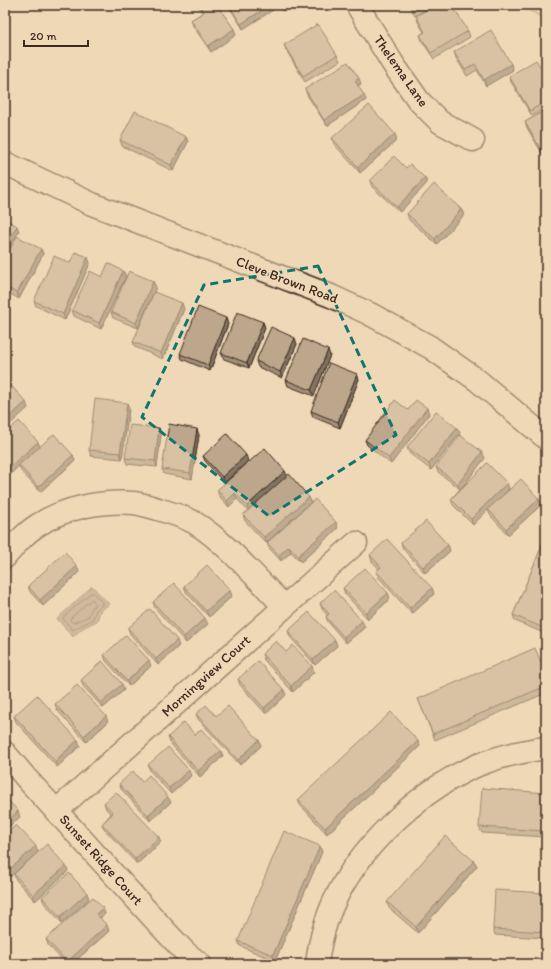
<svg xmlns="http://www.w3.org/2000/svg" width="551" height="969" viewBox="0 0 551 969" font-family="Itim,sans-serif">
  <rect width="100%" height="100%" fill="#efd8b7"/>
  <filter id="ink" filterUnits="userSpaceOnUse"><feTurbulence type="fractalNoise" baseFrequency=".025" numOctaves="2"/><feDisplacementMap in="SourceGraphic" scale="8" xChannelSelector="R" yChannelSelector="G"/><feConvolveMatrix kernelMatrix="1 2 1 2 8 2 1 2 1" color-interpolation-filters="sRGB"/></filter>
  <g filter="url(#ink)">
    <polygon fill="#d1bc9e" stroke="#86735e" points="519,5 546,5 546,22 543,18"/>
    <polygon fill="#a8947b" stroke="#7c6a56" points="92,586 109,604 100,612 97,621 83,628 73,637 57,619"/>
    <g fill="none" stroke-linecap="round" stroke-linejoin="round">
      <g stroke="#675443" stroke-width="1">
        <polygon points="91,593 93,593 102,602 102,605 96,610 93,619 73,630 64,620 63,618"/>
        <polygon points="91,600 93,600 95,604 92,608 89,616 73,623 70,620 71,618"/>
      </g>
      <g stroke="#3b2a1e" stroke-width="25">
        <g id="minor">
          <polyline points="357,5 393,64 419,101 440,122 473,140"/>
          <polyline points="5,163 92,204 331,296 370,314 430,347 477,380 546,438"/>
          <path d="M5 557C15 545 25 533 38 525 65 507 102 501 134 503 142 504 151 507 158 509 170 513 184 516 195 523 227 543 257 579 284 606"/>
          <polyline points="5,753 27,779 167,933 186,953 200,964"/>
          <polyline points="56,811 356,543"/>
          <path d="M317 964C320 939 327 914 339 892 367 839 424 788 478 765 500 756 523 751 546 748"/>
        </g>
      </g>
      <use href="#minor" stroke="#efd8b7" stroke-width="22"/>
    </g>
    <g fill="#a39078" stroke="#3b2a1e">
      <polygon points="198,5 217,5 234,29 236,35 211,52 193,26 191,20 202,13"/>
      <polygon points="228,5 275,5 276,8 243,29"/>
      <polygon points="278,5 293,5 282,11"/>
      <polygon points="409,5 434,5 415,16"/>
      <polygon points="416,16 468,31 470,37 434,59 422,41 420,35 424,32 418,22"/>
      <polygon points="284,45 337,55 340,61 305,82 286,50"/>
      <polygon points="454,52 511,64 513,70 486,86 477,70 467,76 456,58"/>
      <polygon points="546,75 546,108 532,116 511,82 509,76"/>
      <polygon points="361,84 358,86 366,100 327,126 307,95 305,89"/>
      <polygon points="546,110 546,160 527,128 525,122"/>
      <polygon points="186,137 188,142 173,171 122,146 120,140"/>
      <polygon points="332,138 397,140 360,173 334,144"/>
      <polygon points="406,168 425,178 427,183 400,212 372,187 370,181"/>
      <polygon points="461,209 464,215 437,244 409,220 407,214"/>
      <polygon points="41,249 43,254 19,299 5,291 5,259"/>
      <polygon points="90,263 65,320 36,306 34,301"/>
      <polygon points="123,271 126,276 101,329 74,316 72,310 102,277"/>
      <polygon points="156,287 138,328 113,318 111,312"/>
      <polygon points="184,309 163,359 135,347 133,342"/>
      <polygon points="263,322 265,328 249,368 224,359 221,353"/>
      <polygon points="228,324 210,371 182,359 180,354"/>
      <polygon points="297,344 282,378 258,367 256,361"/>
      <polygon points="330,355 314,396 288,386 286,380"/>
      <polygon points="359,379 340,428 313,417 311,411"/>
      <polygon points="127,403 129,409 122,459 91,456 89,450"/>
      <polygon points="427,408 429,414 391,464 367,445 365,440 408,410"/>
      <polygon points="457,428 460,433 431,470 409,453 407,447"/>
      <polygon points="5,433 38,442 40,447 73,455 75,461 40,492 21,471 19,466 8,476 5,473"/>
      <polygon points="161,434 157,467 127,464 125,458"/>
      <polygon points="199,435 192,479 164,474 162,469"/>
      <polygon points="203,456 248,461 224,483 205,461"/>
      <polygon points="485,458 461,489 507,483 509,489 504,494 539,499 541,505 508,535 490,515 488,510 473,525 453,505 451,499 460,489 438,472 436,467"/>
      <polygon points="287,476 309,497 311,502 266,543 245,521 243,515 248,511 237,499 229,507 219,496 217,490"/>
      <polygon points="338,528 301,562 291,552 281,561 269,548 267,543"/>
      <polygon points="546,536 546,634 515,621 513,615"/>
      <polygon points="401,543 448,545 450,551 425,573 403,549"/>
      <polygon points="370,555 432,588 434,594 412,614 378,577 376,571 379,569 372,561"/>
      <polygon points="77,566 79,572 43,606 30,592 28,586"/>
      <polygon points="184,586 232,596 209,617 186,592"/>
      <polygon points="343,588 388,593 390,599 368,619 345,594"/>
      <polygon points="153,602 208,624 186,643 155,608"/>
      <polygon points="320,603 365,627 346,643 328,622 326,617 327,615 322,609"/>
      <polygon points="128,628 179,646 158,665 130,634"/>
      <polygon points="288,631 335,640 337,646 315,665 290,637"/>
      <polygon points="286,652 314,672 293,692 264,660 262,654"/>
      <polygon points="104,655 151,666 129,686 106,661"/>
      <polygon points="546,674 546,693 435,740 418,699"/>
      <polygon points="238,679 286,695 266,714 240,685"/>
      <polygon points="81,680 124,690 103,708 83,686"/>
      <polygon points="55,704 108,722 86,742 57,710"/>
      <polygon points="196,714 216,716 259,740 261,746 240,765 198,719"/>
      <polygon points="14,716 78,740 80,746 57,767 16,722"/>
      <polygon points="195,735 223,756 200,777 170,743 168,737"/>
      <polygon points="420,746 327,834 300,805 298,800"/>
      <polygon points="148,765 191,776 171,794 150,771"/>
      <polygon points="119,784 171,802 150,821 121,789"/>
      <polygon points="546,793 546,837 482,833 479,827"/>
      <polygon points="104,803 161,842 137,864 104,829 102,824 111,814 106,809"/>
      <polygon points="5,835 38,852 10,877 5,871"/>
      <polygon points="322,852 275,961 240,946 238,941"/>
      <polygon points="474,861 477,866 418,933 389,908 387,902"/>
      <polygon points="68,871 35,901 16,880 14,874"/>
      <polygon points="546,893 546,938 495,935 493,929"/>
      <polygon points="42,897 89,899 62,923 44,903"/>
      <polygon points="103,908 105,914 100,918 109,931 72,964 66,964 48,945 46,939"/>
    </g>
    <g fill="#847562" stroke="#3b2a1e">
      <polygon points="270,5 275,5 276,8 243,29 241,24"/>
      <polygon points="234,29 236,35 211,52 208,46"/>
      <polygon points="511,64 513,70 486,86 484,80"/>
      <polygon points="359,78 361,84 357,86 355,81"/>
      <polygon points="364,95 366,100 327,126 324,120"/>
      <polygon points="395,134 397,140 360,173 358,167"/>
      <polygon points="186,137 188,142 173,171 171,165"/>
      <polygon points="425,178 427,183 400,212 397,207"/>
      <polygon points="461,209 464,215 437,244 435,239"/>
      <polygon points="17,226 19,231 5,255 5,246"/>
      <polygon points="41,249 43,254 19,299 17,293"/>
      <polygon points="88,257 90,263 65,320 63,314"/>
      <polygon points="123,271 126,276 101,329 99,323"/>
      <polygon points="153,281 156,287 138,328 136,323"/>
      <polygon points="182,303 184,309 163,359 161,353"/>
      <polygon points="226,318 228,324 210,371 208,365"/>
      <polygon points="263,322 265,328 249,368 247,363"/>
      <polygon points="295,338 297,344 282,378 280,372"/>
      <polygon points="328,350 330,355 314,396 311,390"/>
      <polygon points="357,374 359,379 340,428 338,422"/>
      <polygon points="26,402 28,408 5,429 5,421"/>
      <polygon points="127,403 129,409 122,459 120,453"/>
      <polygon points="427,408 429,414 391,464 389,458"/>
      <polygon points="159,428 161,434 157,467 155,461"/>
      <polygon points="457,428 460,433 431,470 429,464"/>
      <polygon points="197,429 199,435 192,479 190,473"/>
      <polygon points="38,442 40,447 8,476 6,470"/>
      <polygon points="482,452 485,458 460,490 458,484"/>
      <polygon points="73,455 75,461 40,492 38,487"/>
      <polygon points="246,455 248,461 224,483 222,477"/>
      <polygon points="285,471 288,477 249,511 247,506"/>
      <polygon points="507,483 509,489 473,525 471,519"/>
      <polygon points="235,493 237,499 229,507 227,501"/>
      <polygon points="309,497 311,502 266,543 264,537"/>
      <polygon points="539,499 541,505 508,535 506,529"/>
      <polygon points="336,522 338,528 301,562 298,556"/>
      <polygon points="448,545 450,551 425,573 423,567"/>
      <polygon points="289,546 291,552 281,561 279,555"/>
      <polygon points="77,566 79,572 43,606 40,600"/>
      <polygon points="432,588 434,594 412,614 410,608"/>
      <polygon points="230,590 232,596 209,617 206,611"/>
      <polygon points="388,593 390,599 368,619 366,613"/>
      <polygon points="205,618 208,624 186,643 184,637"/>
      <polygon points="362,621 365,627 346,643 344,637"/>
      <polygon points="177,640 179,646 158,665 156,659"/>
      <polygon points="335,640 337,646 315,665 313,660"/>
      <polygon points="149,660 151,666 129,686 127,681"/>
      <polygon points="312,666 314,672 293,692 291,686"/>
      <polygon points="122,684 124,690 103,708 101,703"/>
      <polygon points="284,690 286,695 266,714 264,708"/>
      <polygon points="106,716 108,722 86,742 84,736"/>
      <polygon points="78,740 80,746 57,767 55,761"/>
      <polygon points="259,740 261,746 240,765 238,760"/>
      <polygon points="418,741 420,746 327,834 325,828"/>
      <polygon points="221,751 223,756 200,777 198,771"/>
      <polygon points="189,770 191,776 171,794 169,788"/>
      <polygon points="168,797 171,802 150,821 148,815"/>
      <polygon points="18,811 20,817 5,830 5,823"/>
      <polygon points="159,837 161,842 137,864 135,859"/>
      <polygon points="36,846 38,852 10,877 8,871"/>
      <polygon points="320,846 322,852 275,961 273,955"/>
      <polygon points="474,861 477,866 418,933 416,927"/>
      <polygon points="66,866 68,871 35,901 33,895"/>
      <polygon points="87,893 89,899 62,923 60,917"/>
      <polygon points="103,908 105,914 99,919 96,914"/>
      <polygon points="107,925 109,931 72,964 67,964 67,962"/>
    </g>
    <g fill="#bda78c" stroke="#3b2a1e">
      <polygon points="199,5 217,5 234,29 208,46 191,20 204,12"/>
      <polygon points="229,5 270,5 241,24"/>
      <polygon points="410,5 422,5 413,10"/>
      <polygon points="435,5 452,5 468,31 431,53 420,35 425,32 416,16"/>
      <polygon points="318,24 337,55 303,76 284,45"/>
      <polygon points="491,30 511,64 484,80 475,64 465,70 454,52"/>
      <polygon points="536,60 546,75 546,101 530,111 509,76"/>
      <polygon points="348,62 359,78 355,81 364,95 324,120 305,89"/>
      <polygon points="369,105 395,134 358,167 332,138"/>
      <polygon points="546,110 546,153 544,155 525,122"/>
      <polygon points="135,111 186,137 171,165 120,140"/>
      <polygon points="394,156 406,168 410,164 425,178 397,207 370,181"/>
      <polygon points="434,184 461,209 435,239 407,214"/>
      <polygon points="5,219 17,226 5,246"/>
      <polygon points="17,236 41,249 17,293 5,287 5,259"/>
      <polygon points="75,252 88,257 63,314 34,301 54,256 70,263"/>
      <polygon points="108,263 123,271 99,323 72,310 90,271 102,277"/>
      <polygon points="129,271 153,281 136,323 111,312"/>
      <polygon points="154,292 182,303 161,353 133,342"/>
      <polygon points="198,307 226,318 208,365 180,354"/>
      <polygon points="237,312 263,322 247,363 221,353"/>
      <polygon points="271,327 295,338 280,372 256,361"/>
      <polygon points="303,339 328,350 311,390 286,380"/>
      <polygon points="329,363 357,374 338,422 311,411"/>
      <polygon points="7,381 26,402 5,421 5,383"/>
      <polygon points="95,399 127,403 120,453 89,450"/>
      <polygon points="395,400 408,410 416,400 427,408 389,458 365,440"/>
      <polygon points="436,411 457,428 429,464 407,447"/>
      <polygon points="19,421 38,442 6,470 5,470 5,433"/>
      <polygon points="169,424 197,429 190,473 162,469"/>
      <polygon points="130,425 159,428 155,461 125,458"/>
      <polygon points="54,434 73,455 38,487 19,465"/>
      <polygon points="227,434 246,455 222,477 203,456"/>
      <polygon points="460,435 482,452 458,484 436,467"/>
      <polygon points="265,448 285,471 247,506 235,493 227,501 217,490"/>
      <polygon points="487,463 507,483 471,519 451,499"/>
      <polygon points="289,474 309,497 264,537 243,515"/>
      <polygon points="521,479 539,499 506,529 488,509"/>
      <polygon points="315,499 336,522 298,556 289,546 279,555 267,543"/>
      <polygon points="426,521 448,545 423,567 401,543"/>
      <polygon points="546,536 546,629 513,615"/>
      <polygon points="387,539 432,588 410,608 376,571 381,567 370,555"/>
      <polygon points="65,552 77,566 40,600 28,586"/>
      <polygon points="207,565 230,590 206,611 184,586"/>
      <polygon points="365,568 388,593 366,613 343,588"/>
      <polygon points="174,583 205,618 184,637 153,602"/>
      <polygon points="334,590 362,621 344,637 326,617 329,614 320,603"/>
      <polygon points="150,609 177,640 156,659 128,628"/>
      <polygon points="309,612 335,640 313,660 288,631"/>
      <polygon points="126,635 149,660 127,681 104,655"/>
      <polygon points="276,641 286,652 293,645 312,666 291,686 262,654"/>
      <polygon points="535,648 546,674 546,686 433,734 418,699"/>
      <polygon points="102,661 122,684 101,703 81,680"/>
      <polygon points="258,661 284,690 264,708 238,679"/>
      <polygon points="77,685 106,716 84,736 55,704"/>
      <polygon points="37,695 78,740 55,761 14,716"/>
      <polygon points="206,705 216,716 228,706 259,740 238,760 196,714"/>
      <polygon points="391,712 418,741 325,828 298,800"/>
      <polygon points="184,722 195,735 201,729 221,751 198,771 168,737"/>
      <polygon points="168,747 189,770 169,788 148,765"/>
      <polygon points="133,771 142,782 149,775 168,797 148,815 119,784"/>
      <polygon points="482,788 546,793 546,831 479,827"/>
      <polygon points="116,792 159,837 135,859 102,824 113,813 104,803"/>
      <polygon points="8,800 18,811 5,823 5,803"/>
      <polygon points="16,825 36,846 8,871 5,868 5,835"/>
      <polygon points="284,831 320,846 273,955 238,941"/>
      <polygon points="445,836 474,861 416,927 387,902"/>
      <polygon points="47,844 66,866 33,895 14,874"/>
      <polygon points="69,873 87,893 60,917 42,897"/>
      <polygon points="495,890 546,893 546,932 493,929"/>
      <polygon points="93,897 103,908 96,914 107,925 67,962 46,939"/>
    </g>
  </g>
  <path d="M0 0H551V969H0ZM318 266 396 435 269 516 142 417 204 285Z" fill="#efd8b7" fill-opacity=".55" fill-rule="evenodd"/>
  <path fill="none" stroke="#0f766e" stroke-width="3" stroke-dasharray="8 5" stroke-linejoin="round" d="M318 266 396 435 269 516 142 417 204 285Z"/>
  <g text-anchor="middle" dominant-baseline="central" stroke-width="4" stroke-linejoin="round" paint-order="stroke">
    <g font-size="14" fill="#3b2a1e" stroke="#efd8b7">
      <text transform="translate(401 71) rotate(55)">Thelema Lane</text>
      <text transform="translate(287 280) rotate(21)">Cleve Brown Road</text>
      <text transform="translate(206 676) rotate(-42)">Morningview Court</text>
      <text transform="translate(101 860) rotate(48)">Sunset Ridge Court</text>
    </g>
  </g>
  <rect width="551" height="969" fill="none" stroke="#efd8b7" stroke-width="20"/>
  <rect x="10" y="10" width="531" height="949" fill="none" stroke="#3b2a1e" stroke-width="1.5" filter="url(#ink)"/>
  <path d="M24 40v6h64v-6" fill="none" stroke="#3b2a1e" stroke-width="2"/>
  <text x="30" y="40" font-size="12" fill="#3b2a1e" stroke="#efd8b7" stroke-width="3" paint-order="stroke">20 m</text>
</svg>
